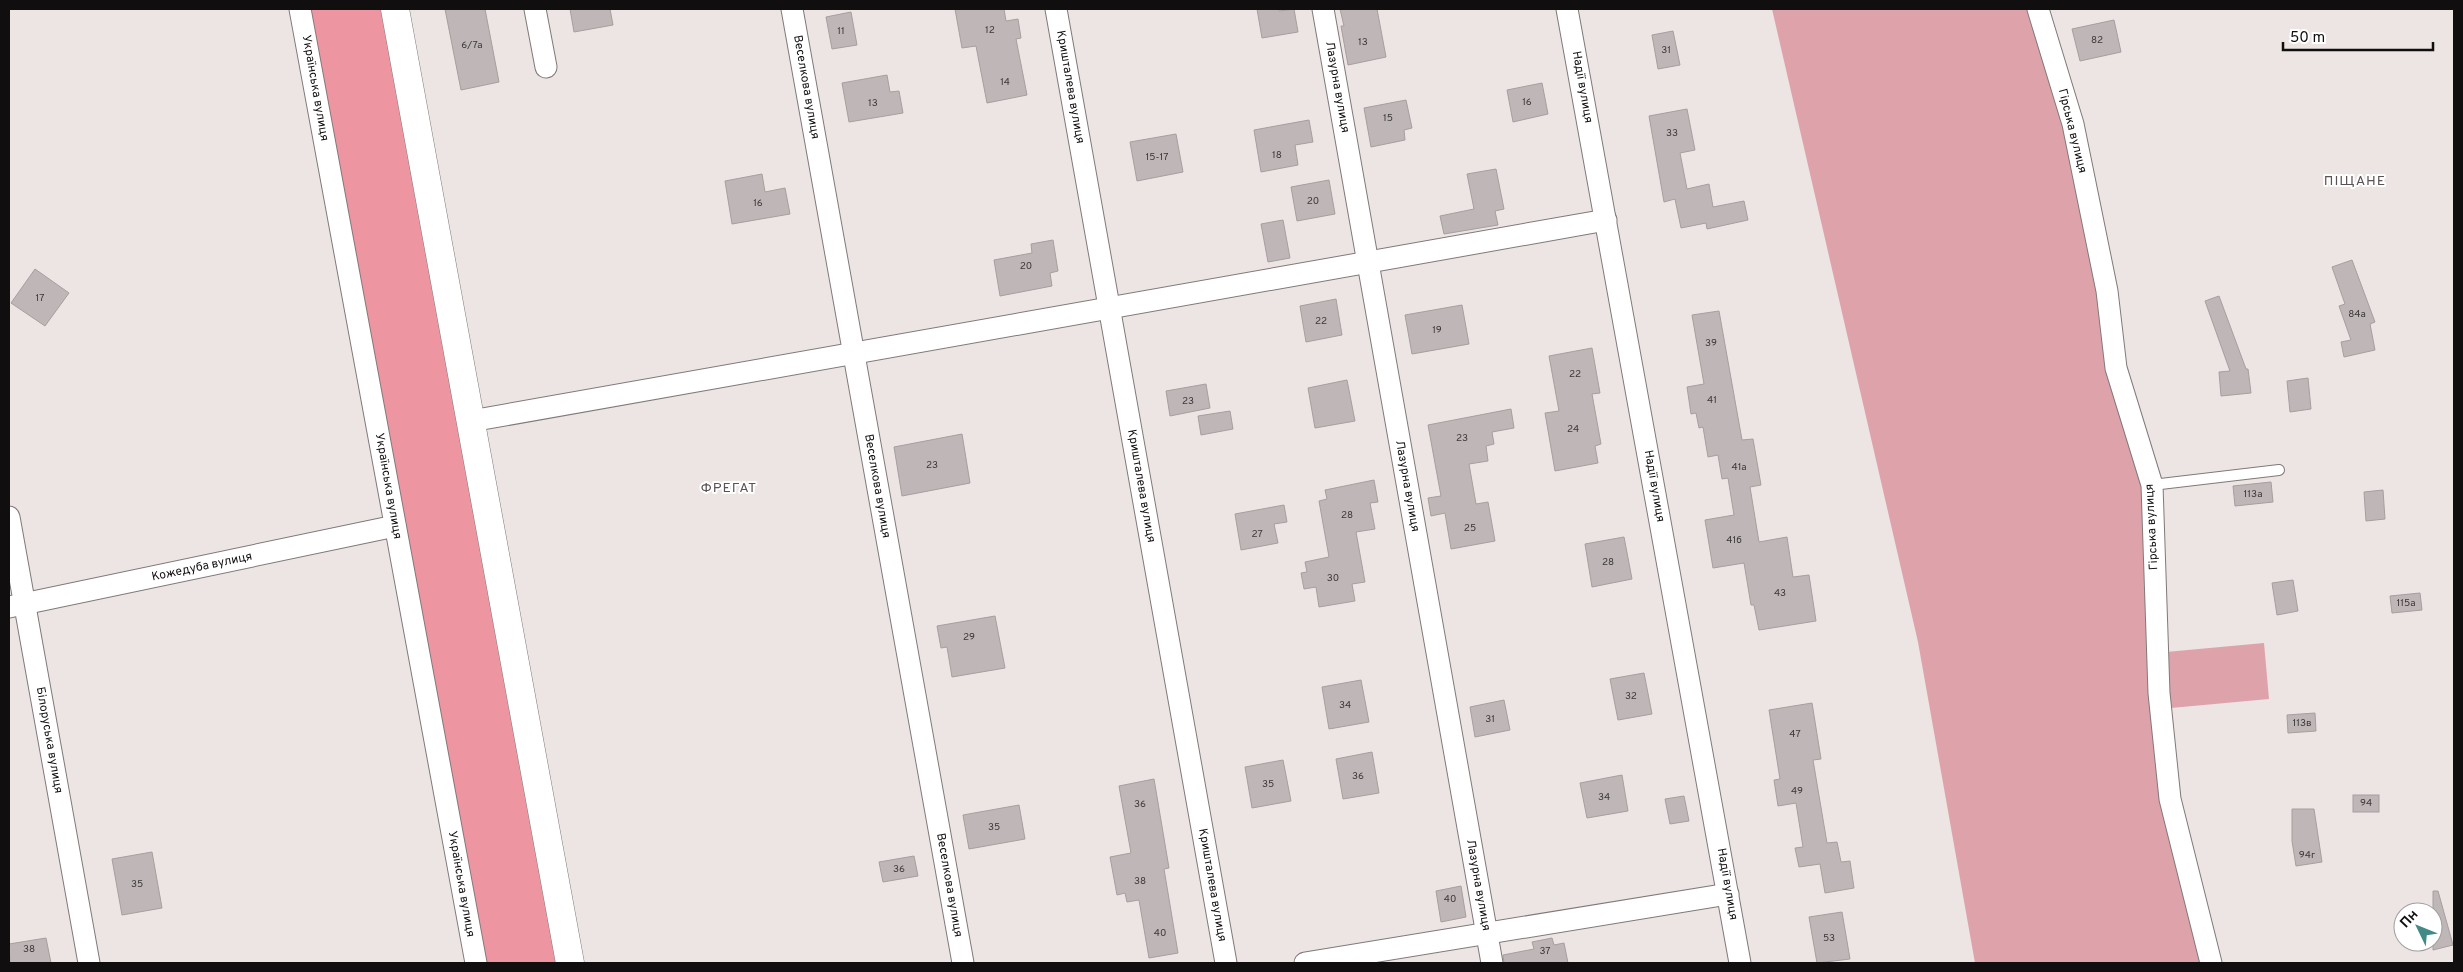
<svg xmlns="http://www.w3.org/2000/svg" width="2463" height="972" viewBox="0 0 2463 972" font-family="Overpass,sans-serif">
  <rect width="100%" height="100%" fill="#ede4e4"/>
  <g fill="#dea3aa">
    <polygon points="1772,9 2038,9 2152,485 2159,693 2211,963 1975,963 1918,642"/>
    <polygon points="2264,643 2269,699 2171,708 2166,652"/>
  </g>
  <polygon fill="#ee95a2" points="300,9 382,9 556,963 476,963"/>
  <g fill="#bfb7b7" stroke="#a69e9f">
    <polygon points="445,9 485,9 499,82 461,90"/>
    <polygon points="570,9 610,9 613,25 574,32"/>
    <polygon points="955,9 1004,9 1006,21 1018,19 1021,38 1016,39 1027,95 987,103 976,46 962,48"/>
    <polygon points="1257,9 1279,9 1279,11 1294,9 1298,32 1262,38"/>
    <polygon points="1340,9 1377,9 1386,57 1348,65 1341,26 1344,26"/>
    <polygon points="851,12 857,45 832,49 826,17"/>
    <polygon points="2114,20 2121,52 2080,61 2072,29"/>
    <polygon points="1673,31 1680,65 1658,69 1652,35"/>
    <polygon points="887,75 890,92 899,91 903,113 849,122 842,83"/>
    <polygon points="1542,83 1548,114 1513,122 1507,90"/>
    <polygon points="1406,100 1412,128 1404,130 1405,140 1371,147 1364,108"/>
    <polygon points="1687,109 1695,150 1680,153 1687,189 1709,184 1713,207 1744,201 1748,220 1707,229 1706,223 1681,228 1675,199 1664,202 1649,116"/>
    <polygon points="1309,120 1313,142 1295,145 1298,165 1261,172 1254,130"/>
    <polygon points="1176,134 1183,172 1137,181 1130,142"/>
    <polygon points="1496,169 1504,209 1495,211 1498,225 1444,234 1440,216 1474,209 1467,174"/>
    <polygon points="762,174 765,192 785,188 790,214 732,224 725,181"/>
    <polygon points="1329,180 1335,214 1297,221 1291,187"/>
    <polygon points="1283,220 1290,258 1268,262 1261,224"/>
    <polygon points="1053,240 1058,271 1050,273 1052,286 1000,296 994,260 1032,253 1031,244"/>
    <polygon points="2352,260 2375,322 2370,324 2375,350 2344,357 2341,342 2351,340 2339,306 2345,304 2332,267"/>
    <polygon points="35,269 69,293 45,326 11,303"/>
    <polygon points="2219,296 2246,369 2248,369 2251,393 2221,396 2219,372 2230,371 2205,301"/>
    <polygon points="1336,299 1342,335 1306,342 1300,306"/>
    <polygon points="1462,305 1469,344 1412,354 1405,315"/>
    <polygon points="1719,311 1742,440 1753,439 1761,485 1750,487 1759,542 1787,537 1793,577 1809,575 1816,621 1759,630 1754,605 1751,605 1744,563 1713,568 1705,520 1734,515 1728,478 1722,479 1718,455 1708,457 1703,427 1699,428 1696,413 1691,414 1687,387 1704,384 1692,315"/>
    <polygon points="1592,348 1600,393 1592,394 1601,444 1595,446 1598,463 1555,471 1545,413 1559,411 1549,356"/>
    <polygon points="2308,378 2311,409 2290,412 2287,381"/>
    <polygon points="1347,380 1355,421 1315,428 1308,388"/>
    <polygon points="1206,384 1210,408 1170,416 1166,391"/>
    <polygon points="1511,409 1514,428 1492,432 1494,444 1486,446 1488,461 1469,464 1476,504 1488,502 1495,541 1451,549 1445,513 1431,516 1428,498 1441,496 1428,425"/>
    <polygon points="1230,411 1233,429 1201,435 1198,416"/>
    <polygon points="962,434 970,483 902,496 894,447"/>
    <polygon points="1374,480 1378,502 1370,503 1375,529 1356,532 1365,582 1352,584 1355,601 1319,607 1316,587 1304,589 1301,573 1307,572 1305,562 1329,557 1319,501 1327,499 1325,490"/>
    <polygon points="2271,482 2273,502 2235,506 2233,486"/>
    <polygon points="2383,490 2385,519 2366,521 2364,492"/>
    <polygon points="1284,505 1287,522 1274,524 1278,543 1241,550 1235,514"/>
    <polygon points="1624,537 1632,579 1592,587 1585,544"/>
    <polygon points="2293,580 2298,611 2277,615 2272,583"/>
    <polygon points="2420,593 2422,610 2392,613 2390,596"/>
    <polygon points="995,616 1005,668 952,677 947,647 941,648 937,626"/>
    <polygon points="1644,673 1652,714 1618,720 1610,679"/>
    <polygon points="1361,680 1369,722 1329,729 1322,687"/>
    <polygon points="1504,700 1510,730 1475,737 1470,707"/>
    <polygon points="1812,703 1821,759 1813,760 1827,843 1837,842 1841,862 1850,861 1854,888 1825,893 1820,864 1799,867 1795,848 1803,847 1796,803 1778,806 1774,780 1780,779 1769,710"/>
    <polygon points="2315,713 2316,731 2288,733 2287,715"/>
    <polygon points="1372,752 1379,793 1343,799 1336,759"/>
    <polygon points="1283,760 1291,801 1252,808 1245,767"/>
    <polygon points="1622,775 1628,811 1587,818 1580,783"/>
    <polygon points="1154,779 1169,868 1164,869 1178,953 1149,958 1139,900 1127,902 1125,893 1117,895 1110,857 1131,853 1119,786"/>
    <rect x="2353" y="795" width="26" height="17"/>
    <polygon points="1684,796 1689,821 1670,824 1665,799"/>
    <polygon points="1019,805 1025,839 969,849 963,815"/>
    <polygon points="2292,809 2314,809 2322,862 2296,866 2292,841"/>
    <polygon points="152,852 162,908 122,915 112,859"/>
    <polygon points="914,856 918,876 883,882 879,862"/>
    <polygon points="1461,886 1466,917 1441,922 1436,891"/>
    <polygon points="2433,891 2438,891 2453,945 2433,950"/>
    <polygon points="1842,912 1850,959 1817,963 1809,917"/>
    <polygon points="46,938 51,963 10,963 9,944"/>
    <polygon points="1552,938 1554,945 1564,943 1568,963 1504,963 1503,955 1534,949 1532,942"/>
  </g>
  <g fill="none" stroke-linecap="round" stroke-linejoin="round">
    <g stroke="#817979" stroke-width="12">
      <polyline id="lane" points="2152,485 2279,470"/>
    </g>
    <g stroke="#817979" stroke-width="23">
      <g id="street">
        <polyline points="300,9 476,963"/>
        <polyline points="535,9 546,67"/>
        <polyline points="792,9 963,963"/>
        <polyline points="1056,9 1226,963"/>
        <polyline points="1323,9 1492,963"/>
        <polyline points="1567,9 1740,963"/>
        <polyline points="2038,9 2073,124 2107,291 2116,368 2152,485 2159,693 2170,799 2211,963"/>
        <polyline points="471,421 1606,220"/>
        <polyline points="9,517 89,963"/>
        <polyline points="9,607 395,526"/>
        <polyline points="1305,963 1728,894"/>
      </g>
    </g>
    <g stroke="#817979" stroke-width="29">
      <polyline id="secondary" points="395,9 570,963"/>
    </g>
    <use href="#lane" stroke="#fff" stroke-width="10"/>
    <use href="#street" stroke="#fff" stroke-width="21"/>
    <use href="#secondary" stroke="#fff" stroke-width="28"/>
  </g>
  <g text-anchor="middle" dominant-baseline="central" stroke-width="4" stroke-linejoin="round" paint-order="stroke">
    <g font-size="10" fill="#3c3839">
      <text x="990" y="30">12</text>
      <text x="841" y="31">11</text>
      <text x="2097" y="40">82</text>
      <text x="1363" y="42">13</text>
      <text x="472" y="45">6/7а</text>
      <text x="1666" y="50">31</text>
      <text x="1005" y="82">14</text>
      <text x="1527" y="102">16</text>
      <text x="873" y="103">13</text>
      <text x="1388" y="118">15</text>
      <text x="1672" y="133">33</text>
      <text x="1277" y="155">18</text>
      <text x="1157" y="157">15-17</text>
      <text x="1313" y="201">20</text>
      <text x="758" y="203">16</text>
      <text x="1026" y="266">20</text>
      <text x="40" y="298">17</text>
      <text x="2357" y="314">84а</text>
      <text x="1321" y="321">22</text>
      <text x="1437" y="330">19</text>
      <text x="1711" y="343">39</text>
      <text x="1575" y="374">22</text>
      <text x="1712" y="400">41</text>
      <text x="1188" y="401">23</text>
      <text x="1573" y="429">24</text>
      <text x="1462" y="438">23</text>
      <text x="932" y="465">23</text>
      <text x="1739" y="467">41а</text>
      <text x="2253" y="494">113а</text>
      <text x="1347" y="515">28</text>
      <text x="1470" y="528">25</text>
      <text x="1257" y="534">27</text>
      <text x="1734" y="540">41б</text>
      <text x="1608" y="562">28</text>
      <text x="1333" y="578">30</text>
      <text x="1780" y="593">43</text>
      <text x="2406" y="603">115а</text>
      <text x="969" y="637">29</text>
      <text x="1631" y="696">32</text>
      <text x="1345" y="705">34</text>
      <text x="1490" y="719">31</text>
      <text x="2302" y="723">113в</text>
      <text x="1795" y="734">47</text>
      <text x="1358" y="776">36</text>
      <text x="1268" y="784">35</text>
      <text x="1797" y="791">49</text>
      <text x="1604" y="797">34</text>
      <text x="2366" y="803">94</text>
      <text x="1140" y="804">36</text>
      <text x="994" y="827">35</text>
      <text x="2307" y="855">94г</text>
      <text x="899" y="869">36</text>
      <text x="1140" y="881">38</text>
      <text x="137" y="884">35</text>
      <text x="1450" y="899">40</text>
      <text x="1160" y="933">40</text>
      <text x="1829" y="938">53</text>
      <text x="29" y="949">38</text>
      <text x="1545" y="951">37</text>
    </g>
    <g font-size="12" fill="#110e0f" stroke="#fff">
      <text transform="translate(806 87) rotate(80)">Веселкова вулиця</text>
      <text transform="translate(1070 87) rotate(80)">Кришталева вулиця</text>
      <text transform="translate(1337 87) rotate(80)">Лазурна вулиця</text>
      <text transform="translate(1582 87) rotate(80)">Надії вулиця</text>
      <text transform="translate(315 88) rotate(80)">Українська вулиця</text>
      <text transform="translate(2072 131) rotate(76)">Гірська вулиця</text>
      <text transform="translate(388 486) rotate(80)">Українська вулиця</text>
      <text transform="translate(877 486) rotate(80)">Веселкова вулиця</text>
      <text transform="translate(1141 486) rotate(80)">Кришталева вулиця</text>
      <text transform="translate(1407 486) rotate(80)">Лазурна вулиця</text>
      <text transform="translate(1654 486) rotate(80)">Надії вулиця</text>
      <text transform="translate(2152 527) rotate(-93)">Гірська вулиця</text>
      <text transform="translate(202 567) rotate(-12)">Кожедуба вулиця</text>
      <text transform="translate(49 740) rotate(80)">Білоруська вулиця</text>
      <text transform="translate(461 884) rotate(80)">Українська вулиця</text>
      <text transform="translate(1727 884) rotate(80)">Надії вулиця</text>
      <text transform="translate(949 885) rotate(80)">Веселкова вулиця</text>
      <text transform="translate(1212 885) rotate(80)">Кришталева вулиця</text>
      <text transform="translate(1478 885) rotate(80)">Лазурна вулиця</text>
    </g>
    <g font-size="14" letter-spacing="1" fill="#5a5253" stroke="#fff">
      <text x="2355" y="181">ПІЩАНЕ</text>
      <text x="729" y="488">ФРЕГАТ</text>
    </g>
  </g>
  <rect width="2463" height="972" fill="none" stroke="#110e0f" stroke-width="20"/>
  <g transform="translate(2418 927) rotate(313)"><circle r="24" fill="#ffffff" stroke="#a09f9f"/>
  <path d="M0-4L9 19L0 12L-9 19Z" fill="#438a87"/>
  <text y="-8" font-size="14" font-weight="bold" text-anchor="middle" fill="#110e0f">Пн</text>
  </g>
  <path d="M2283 42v8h150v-8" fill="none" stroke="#110e0f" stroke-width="2.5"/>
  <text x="2290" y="42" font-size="15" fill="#110e0f" stroke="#ffffff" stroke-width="4" paint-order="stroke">50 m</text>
</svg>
